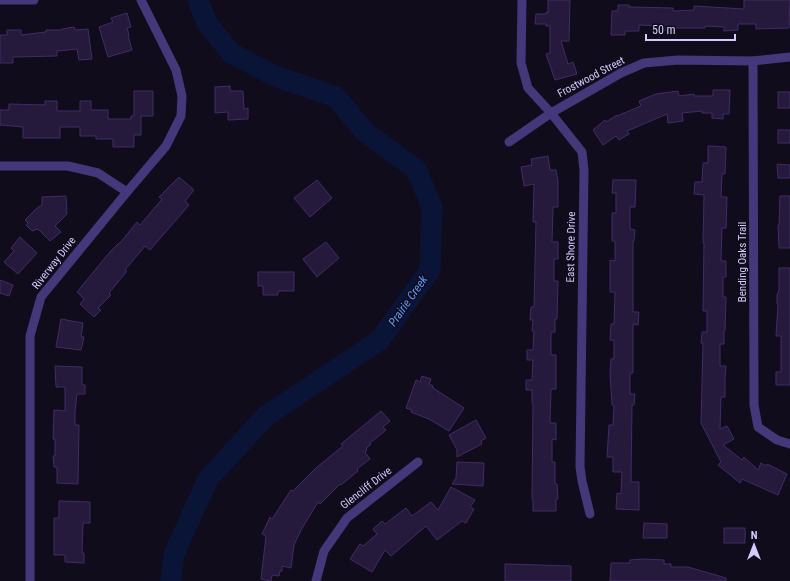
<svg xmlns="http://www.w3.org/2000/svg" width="790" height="581" viewBox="0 0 790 581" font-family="'Roboto Condensed',sans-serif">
  <rect width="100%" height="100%" fill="#110c1c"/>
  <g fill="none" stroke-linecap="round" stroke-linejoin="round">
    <polyline stroke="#0a1437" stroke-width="21" points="171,581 174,554 208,479 266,416 380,340 430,270 432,207 416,169 365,132 336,97 277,77 231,53 207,23 198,0"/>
  </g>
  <g fill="#25193c" stroke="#402c67">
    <polygon points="548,0 570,0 569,41 561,41 568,64 573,62 577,74 555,80 546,54 550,53 550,26 546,26 546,24 535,24 536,14 546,14 546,12 548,13"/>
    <polygon points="744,0 790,0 789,28 756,29 756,24 738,24 738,30 724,31 724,27 705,26 705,28 673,28 673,31 660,30 660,26 639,25 639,31 625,31 625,35 611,35 612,11 618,11 618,5 629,5 629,7 673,8 673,11 694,10 694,6 744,9"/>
    <polygon points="127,13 131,27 127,28 129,35 128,35 132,50 108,57 99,27 113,22 111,18"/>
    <polygon points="74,27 75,30 88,29 92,59 79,60 77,49 57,51 57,56 13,57 13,63 0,63 0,35 7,35 7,30 21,30 21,35 46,32 46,30 62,30 62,29"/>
    <polygon points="230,86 230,91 243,91 244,109 248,108 248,119 228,120 228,112 215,113 215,87"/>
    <polygon points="713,90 730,90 729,114 723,114 723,119 712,118 712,113 702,113 702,111 682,113 683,121 668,123 667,114 627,131 629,134 619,140 616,136 603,145 593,130 605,120 606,122 617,115 617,116 641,106 639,101 656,94 678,91 679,96 694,94 694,96 713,96"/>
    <polygon points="134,91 153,91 153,116 141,116 141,135 134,135 134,147 113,147 113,139 96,139 96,136 80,136 80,127 60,127 60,138 23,138 23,127 0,125 0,110 9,110 9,104 45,105 45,101 57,101 57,111 80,111 80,101 91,101 91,110 108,110 108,119 131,119 131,116 134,116"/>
    <rect x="778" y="92" width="12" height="16"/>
    <rect x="778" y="130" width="12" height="13"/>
    <polygon points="708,146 726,147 725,174 722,174 721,197 727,197 726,228 722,228 721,261 726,261 726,277 723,277 723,297 726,297 725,331 724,331 724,344 720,344 720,366 726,366 725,378 725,397 721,397 720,429 727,426 734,439 723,445 742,460 744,457 758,470 761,463 766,466 767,464 787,474 778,495 742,479 740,483 718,465 721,462 701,423 703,343 701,343 702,332 707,332 707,311 703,311 704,243 703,243 704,195 694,194 695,182 702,182 703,163 708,163"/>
    <polygon points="548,156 550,170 556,170 558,181 558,207 553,207 552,242 558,242 558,259 554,259 554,281 558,281 557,319 555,319 555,332 551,332 551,355 556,355 556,389 551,389 550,423 556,423 556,440 552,439 552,462 555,462 555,484 557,484 558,499 556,499 556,511 533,511 533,499 532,499 533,403 532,403 532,390 526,390 526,380 532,380 533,360 527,360 527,350 533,350 534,331 532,331 533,320 530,320 531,307 534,307 536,222 533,222 534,184 524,186 521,167 532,165 531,159"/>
    <polygon points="777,164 790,165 790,178 778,178"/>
    <polygon points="179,177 194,190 185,201 189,205 150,250 145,246 125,270 127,271 109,293 111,295 98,308 101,310 94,317 80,304 84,299 77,292 109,253 119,243 120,243 137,222 140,225 162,199 159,197"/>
    <polygon points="317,180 332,198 310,217 294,198"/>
    <polygon points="613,180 636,180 635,207 630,207 630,229 635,230 634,241 633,241 633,312 639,312 638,325 633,324 633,373 630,373 630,394 635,394 634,405 632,405 631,482 639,482 639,510 616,509 617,493 621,494 622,472 613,472 613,457 607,457 609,425 613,425 614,405 612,405 610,373 611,359 614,359 614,340 610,340 611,324 614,324 615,292 610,292 610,260 615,261 615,241 612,241 612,213 616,213 616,193 612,193"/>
    <polygon points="66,196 67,214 55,226 61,232 50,241 38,229 32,231 26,225 28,223 25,220 37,208 42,205 42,197"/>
    <polygon points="780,196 790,196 790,248 779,248 778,225 779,225"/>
    <polygon points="20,237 37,253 18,274 4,262 14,251 11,248"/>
    <polygon points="326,242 339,258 317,277 303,259"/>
    <polygon points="779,268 790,268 790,385 776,385 776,372 781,372 781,336 776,336 778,304 777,304 777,294 778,294 779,289"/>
    <polygon points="258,272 294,272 294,291 278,291 278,295 263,295 263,286 258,286"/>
    <polygon points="0,280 13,285 9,296 0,293"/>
    <polygon points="61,319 83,323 81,337 84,337 81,350 56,347"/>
    <polygon points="55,366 82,367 82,385 85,385 85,394 77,394 75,412 75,425 79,425 78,484 57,483 57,467 54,467 53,456 55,456 55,439 53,439 54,410 65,411 65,387 56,387"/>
    <polygon points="422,376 431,379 429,384 433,386 433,388 464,408 449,431 429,419 411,412 412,410 406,408 416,380 420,382"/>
    <polygon points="381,411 390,421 383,427 386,430 370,443 371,444 366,449 367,450 365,452 370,459 357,469 358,471 341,485 340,484 320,504 318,502 301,530 294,545 291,568 282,566 282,571 280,571 279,576 272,575 271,581 261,579 266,536 262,534 270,517 272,519 291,490 293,491 316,468 343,446 341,444"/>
    <polygon points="476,420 486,438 481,441 482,444 457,457 457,450 449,435"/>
    <polygon points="457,462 484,463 483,486 452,484 456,478"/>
    <polygon points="451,487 475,500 470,507 474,509 466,523 462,521 437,540 426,526 391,556 385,550 372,572 350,559 360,544 363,546 377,534 373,529 382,521 385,524 406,508 412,516 431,502 438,510"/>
    <polygon points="59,501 90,502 90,523 83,523 82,553 84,553 84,563 65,562 65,555 54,555 54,518 59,518"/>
    <polygon points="644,523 667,524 667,538 643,538"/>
    <rect x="724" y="528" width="21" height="15"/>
    <polygon points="643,559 664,560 664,564 671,564 671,567 688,567 726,578 726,581 610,581 611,563 630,563 630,560"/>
    <polygon points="505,564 571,566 571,581 505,581"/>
  </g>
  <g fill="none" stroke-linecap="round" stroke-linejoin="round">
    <g stroke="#44387a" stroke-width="9">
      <polyline points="0,0 34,0"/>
      <polyline points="522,0 521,63 528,88 551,113 582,152 584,170 580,467 582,481 590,514"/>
      <polyline points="753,61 754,405 758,427 777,440 790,444"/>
      <polyline points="509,142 551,113 621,73 644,63 678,60 753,61 790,57"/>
      <polyline points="0,166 68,166 98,173 127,192"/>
      <polyline points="30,581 30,336 41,297 127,192 166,146 181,116 182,96 176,70 141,0"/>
      <polyline points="316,581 324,551 347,518 418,462"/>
    </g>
  </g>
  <g text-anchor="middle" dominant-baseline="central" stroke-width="3" stroke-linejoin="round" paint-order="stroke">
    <g font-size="11" fill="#d6c9fd" stroke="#110c1c">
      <text transform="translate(591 77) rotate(-28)">Frostwood Street</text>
      <text transform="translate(571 247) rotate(-89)">East Shore Drive</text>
      <text transform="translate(742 262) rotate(-90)">Bending Oaks Trail</text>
      <text transform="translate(54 263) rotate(-52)">Riverway Drive</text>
      <text transform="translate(366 488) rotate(-38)">Glencliff Drive</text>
    </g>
    <g font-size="12" font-style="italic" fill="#5b9af9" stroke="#110c1c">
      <text transform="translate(408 301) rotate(-55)">Prairie Creek</text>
    </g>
  </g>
  <g transform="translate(754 545)" stroke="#110c1c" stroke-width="3" paint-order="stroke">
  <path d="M0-3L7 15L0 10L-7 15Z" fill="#d6c9fd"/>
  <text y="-6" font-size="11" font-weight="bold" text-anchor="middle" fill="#d6c9fd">N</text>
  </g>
  <path d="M646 34v6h89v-6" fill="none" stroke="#d6c9fd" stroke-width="2"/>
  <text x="652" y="34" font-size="12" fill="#d6c9fd" stroke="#110c1c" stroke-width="3" paint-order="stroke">50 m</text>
</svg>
